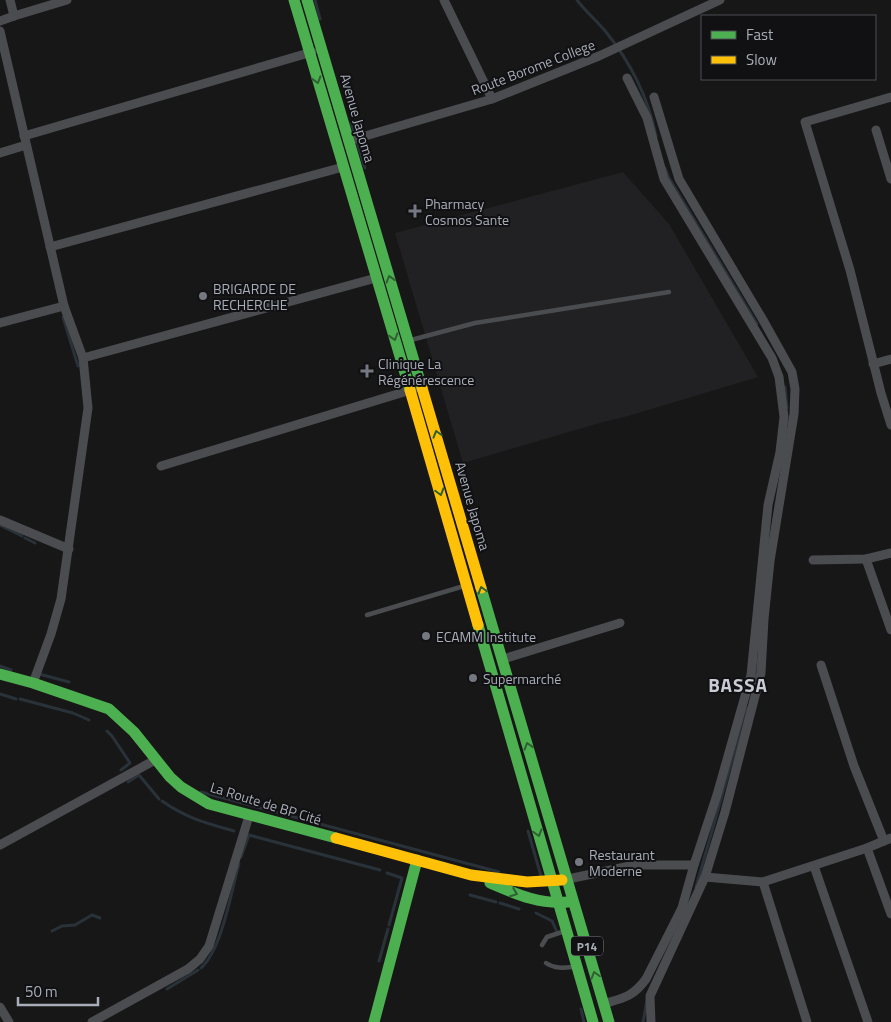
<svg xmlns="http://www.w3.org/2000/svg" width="891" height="1022" viewBox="0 0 891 1022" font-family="'Titillium Web',sans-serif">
  <rect width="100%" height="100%" fill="#171717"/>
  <polygon fill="#212123" points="623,172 669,224 758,377 628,416 603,422 463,463 395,233"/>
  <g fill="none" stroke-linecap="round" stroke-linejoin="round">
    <g stroke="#2a3239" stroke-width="3">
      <polyline points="315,0 320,19"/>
      <path d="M577 0C586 12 597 21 606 32 631 63 648 97 656 136"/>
      <polyline points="351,123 355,134"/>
      <polyline points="357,142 365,168"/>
      <polyline points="665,168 669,178 757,324"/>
      <polyline points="63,317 78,366"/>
      <polyline points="785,387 787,408"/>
      <polyline points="0,525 22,536"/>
      <polyline points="25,538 35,543"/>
      <polyline points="0,666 11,670"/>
      <polyline points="39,674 69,682"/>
      <polyline points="756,678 757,659"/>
      <polyline points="0,694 16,699"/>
      <polyline points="20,699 73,713 89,720"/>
      <polyline points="107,731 112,736 130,763 121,770"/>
      <polyline points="128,782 139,775 159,799"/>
      <polyline points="201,792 499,872"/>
      <path d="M162 801C186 818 206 823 234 831"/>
      <polyline points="528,831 541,876"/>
      <polyline points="241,857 249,835 380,870"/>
      <polyline points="387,873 402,878 389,925"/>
      <polyline points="696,887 747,708"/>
      <polyline points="470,895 496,902"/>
      <polyline points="500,903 519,909"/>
      <polyline points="536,913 552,921 557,932"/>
      <polyline points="52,931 62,926 75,925 92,915 100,918"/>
      <polyline points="379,961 388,929"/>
      <path d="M201 968C222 949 231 892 239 864"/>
      <polyline points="167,989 198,970"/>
      <polyline points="581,1009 584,1022"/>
      <polyline points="643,1022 647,1000"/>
    </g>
    <g stroke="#4b4c50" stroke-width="4.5">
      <polyline points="411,340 475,323 669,292"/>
      <polyline points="367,615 464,586"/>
      <polyline points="542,945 547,937 565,931"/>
      <path d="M546 963C555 969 563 968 573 967"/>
    </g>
    <g stroke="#4b4c50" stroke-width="9">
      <polyline points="444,0 492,99"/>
      <polyline points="14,16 67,0"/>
      <polyline points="0,21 14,16 10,0"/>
      <polyline points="0,31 64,306 83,358 88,408 61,599 51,634 33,683"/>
      <polyline points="891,97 805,122 850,270 881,393 891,425"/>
      <polyline points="876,130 891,179"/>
      <polyline points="24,136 312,52"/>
      <polyline points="348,141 492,99 599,56 720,0"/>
      <polyline points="0,153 26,145"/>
      <polyline points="50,247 343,167"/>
      <polyline points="0,323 64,306"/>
      <polyline points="83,358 376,278"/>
      <polyline points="873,364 891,359"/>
      <polyline points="161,466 414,389"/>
      <polyline points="0,520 69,549"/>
      <polyline points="866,559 891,630"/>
      <polyline points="813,560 866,559 891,553"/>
      <polyline points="503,659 620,623"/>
      <polyline points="821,665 854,766 884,841"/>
      <polyline points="0,845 155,760"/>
      <polyline points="867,848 891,914"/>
      <polyline points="814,866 868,1022"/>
      <polyline points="705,877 763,882 867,848 891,838"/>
      <polyline points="568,879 635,865 694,865"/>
      <polyline points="763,882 807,1022"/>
      <path d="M603 1004C623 998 633 997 646 979L682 908 694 865 717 795 751 675 768 505 780 452 784 417 779 377 772 358 664 179 647 118 627 78"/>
      <polyline points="0,1007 9,1022"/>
      <polyline points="92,1022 188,969 200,959 209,946 249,816"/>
      <polyline points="651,1022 650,996 705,877 725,812 761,673 764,619 770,561 794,414 795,389 792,372 763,320 679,179 654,97"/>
    </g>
    <g stroke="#4caf50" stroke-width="11">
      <polyline points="294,0 410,390"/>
      <polyline points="307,0 422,388"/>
      <polyline points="481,588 609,1022"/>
      <polyline points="478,625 593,1022"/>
      <polyline points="0,674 33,683 109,709 134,732 170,777 181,787 209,804 336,838"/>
      <path d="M490 883C516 894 540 905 568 902"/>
      <polyline points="374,1022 417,860"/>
    </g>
    <g stroke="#ffc107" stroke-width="11">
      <polyline points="422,388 481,588"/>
      <polyline points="410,390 478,625"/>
      <polyline points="336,838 471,875 527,882 562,880"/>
    </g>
  </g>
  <defs><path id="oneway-chevron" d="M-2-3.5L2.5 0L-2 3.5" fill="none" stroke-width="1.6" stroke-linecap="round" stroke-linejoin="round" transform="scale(1.25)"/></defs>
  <g stroke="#2e6032">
    <use href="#oneway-chevron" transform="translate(317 80) rotate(73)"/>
    <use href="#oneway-chevron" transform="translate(390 279) rotate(-107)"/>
    <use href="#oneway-chevron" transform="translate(394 337) rotate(73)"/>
    <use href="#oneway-chevron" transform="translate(437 434) rotate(-106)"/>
    <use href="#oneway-chevron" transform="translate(440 492) rotate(74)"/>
    <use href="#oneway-chevron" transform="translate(482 590) rotate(-106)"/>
    <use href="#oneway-chevron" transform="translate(528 746) rotate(-107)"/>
    <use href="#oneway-chevron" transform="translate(538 833) rotate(74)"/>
    <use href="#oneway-chevron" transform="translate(514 893) rotate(21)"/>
    <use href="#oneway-chevron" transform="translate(595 975) rotate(-106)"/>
  </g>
  <g fill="#757880" stroke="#111113" stroke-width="2">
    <path d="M412.5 203.5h5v5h5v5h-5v5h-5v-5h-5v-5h5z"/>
    <circle cx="203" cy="296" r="5"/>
    <path d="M364.5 363.5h5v5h5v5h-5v5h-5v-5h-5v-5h5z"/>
    <circle cx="426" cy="636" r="5"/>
    <circle cx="473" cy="678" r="5"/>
    <circle cx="579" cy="862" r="5"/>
  </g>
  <g text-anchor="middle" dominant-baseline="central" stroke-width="4" stroke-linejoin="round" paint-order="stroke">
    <rect fill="#111113" stroke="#7b7e86" stroke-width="1" x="571" y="936.5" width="32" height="19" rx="4"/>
    <g font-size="12" font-weight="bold" fill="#a8adb8">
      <text x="587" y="946">P14</text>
    </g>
    <g font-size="14" fill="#a8adb8" stroke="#111113">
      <text transform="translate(533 67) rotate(-21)">Route Borome College</text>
      <text transform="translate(358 118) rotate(74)">Avenue Japoma</text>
      <text transform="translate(473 506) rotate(74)">Avenue Japoma</text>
      <text transform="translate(266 803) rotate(17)">La Route de BP Cité</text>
    </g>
    <g font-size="14" fill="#a8adb8" stroke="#111113" text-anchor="start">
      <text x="425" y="203">Pharmacy<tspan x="425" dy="16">Cosmos Sante</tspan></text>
      <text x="213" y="288">BRIGARDE DE<tspan x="213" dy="16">RECHERCHE</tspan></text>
      <text x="378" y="363">Clinique La<tspan x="378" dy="16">Régénérescence</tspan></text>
      <text x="436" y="636">ECAMM Institute</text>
      <text x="483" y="678">Supermarché</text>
      <text x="589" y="854">Restaurant<tspan x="589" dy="16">Moderne</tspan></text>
    </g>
    <g font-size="19" font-weight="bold" letter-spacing="1" fill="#c9ccd4" stroke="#111113">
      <text x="738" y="684">BASSA</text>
    </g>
  </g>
  <rect x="701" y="15" width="175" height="65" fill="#111113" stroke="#4d4f55"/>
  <rect x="711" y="31" width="25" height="8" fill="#4caf50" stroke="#4d4f55"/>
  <text x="746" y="40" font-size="15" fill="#a8adb8">Fast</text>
  <rect x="711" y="56" width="25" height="8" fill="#ffc107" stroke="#4d4f55"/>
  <text x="746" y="65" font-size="15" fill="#a8adb8">Slow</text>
  <path d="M18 997v8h80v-8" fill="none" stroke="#a8adb8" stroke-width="2.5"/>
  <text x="25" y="997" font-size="15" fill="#a8adb8" stroke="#111113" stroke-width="4" paint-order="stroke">50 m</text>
</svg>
